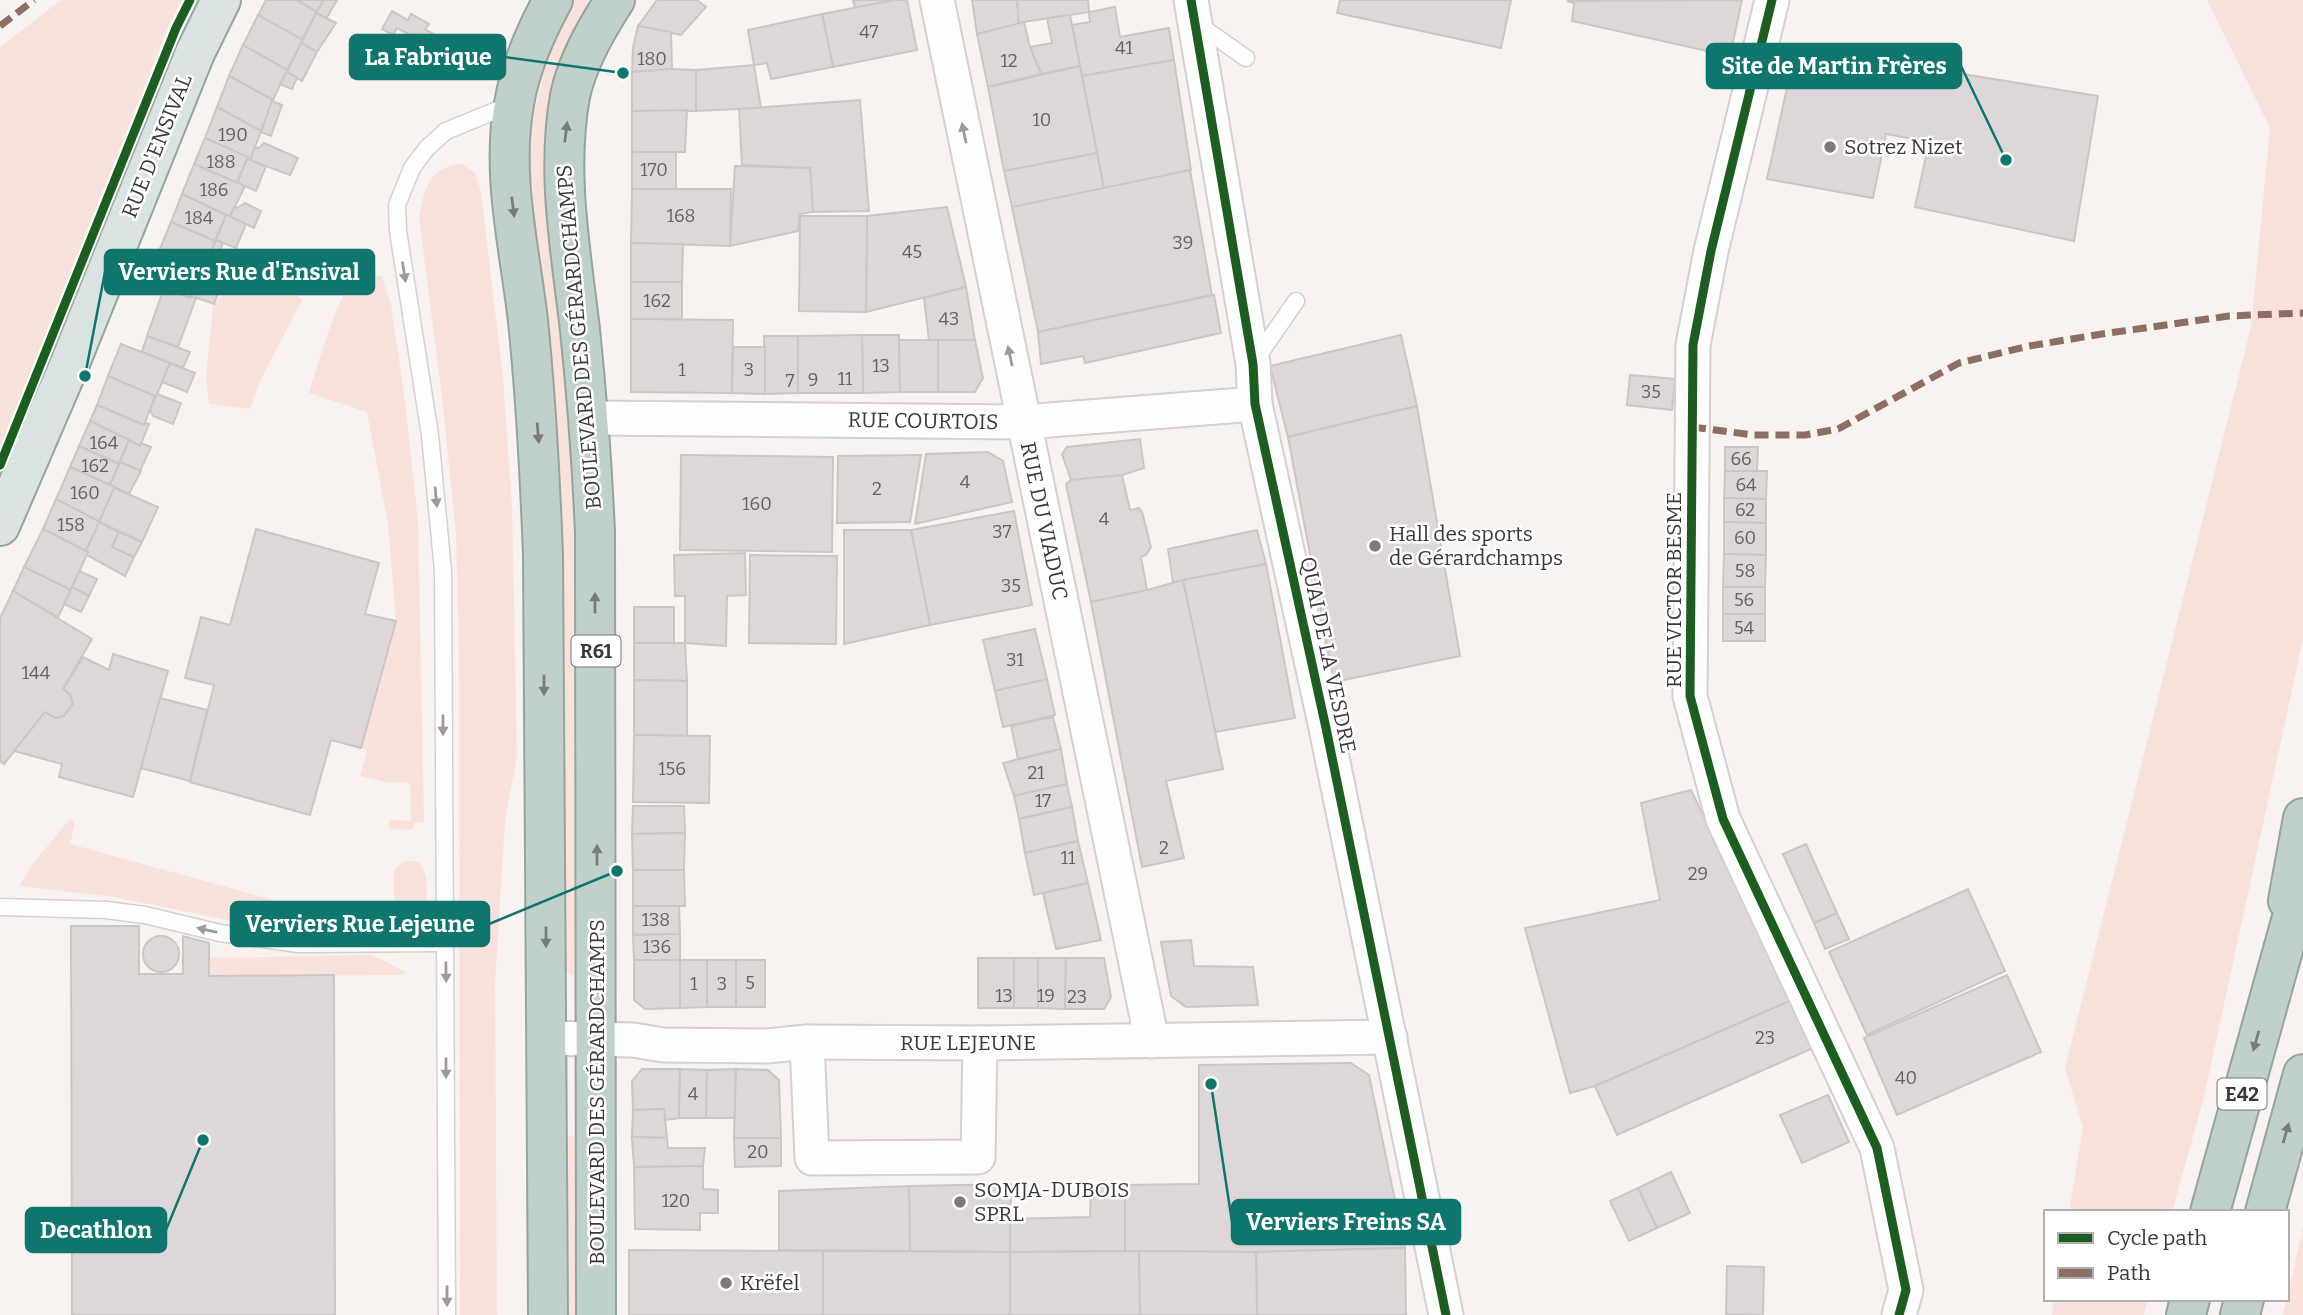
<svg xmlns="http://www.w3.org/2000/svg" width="2303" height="1315" viewBox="0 0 2303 1315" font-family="Bitter,serif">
  <rect width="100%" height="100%" fill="#f8f2f0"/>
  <g fill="#f9e2dc">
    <polygon points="61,0 182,0 169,25 0,449 0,47"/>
    <polygon points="573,0 590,0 578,20 564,53 545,126 543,155 547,213 565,365 575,493 578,973 572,976 567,972 563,963 562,549 547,305 537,244 530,160 531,129 546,62 563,16"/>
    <polygon points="2207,0 2303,0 2303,639 2204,1097 2172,1212 2069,1212 2083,1127 2065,1068 2251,327 2270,128"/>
    <path d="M462 164 475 173 481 192 503 378 512 507 517 756 505 822 495 983 497 1315H460L459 651 456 534 442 397 419 217C425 189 429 166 462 164Z"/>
    <polygon points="248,267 270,269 302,300 260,381 250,409 209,404 206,377 213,308 233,278"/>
    <path d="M371 274 382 277 391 305 405 402 418 521 424 822 415 823 412 830 389 829V820L411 821 410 783 386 782 360 776 367 750 361 748 396 621 388 524 367 412 309 393C317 369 339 285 360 275 364 274 368 274 371 274Z"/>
    <path d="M70 819 75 822 70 844 299 907 394 903V870C400 864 405 860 414 861 432 865 427 901 424 914L422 917 350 934 292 933 114 897 19 886 35 861Z"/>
    <polygon points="372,955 406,972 403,975 209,976 209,958"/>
    <polygon points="566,1136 580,1136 580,1315 565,1315"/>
    <polygon points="2303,1228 2303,1315 2283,1315"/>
    <polygon points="2054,1299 2148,1299 2144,1315 2052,1315"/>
  </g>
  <g fill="#ddd8d7" stroke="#cbc6c5" stroke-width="2">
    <polygon points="266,0 297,0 317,12 302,40 258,15"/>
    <polygon points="297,0 324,0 317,12"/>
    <polygon points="324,0 337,0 326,19 316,13"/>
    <polygon points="657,0 697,0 706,7 681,35 638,26"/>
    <polygon points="853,0 895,0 855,8"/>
    <polygon points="895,0 907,0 917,50 833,67 822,14"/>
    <polygon points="972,0 1017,0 1019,25 977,34"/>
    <polygon points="1017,0 1088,0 1089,12 1024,22 1019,25"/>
    <polygon points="1340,0 1511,0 1501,48 1337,13"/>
    <polygon points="1742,0 1730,56 1572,21 1574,3 1567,1"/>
    <polygon points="1115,7 1120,37 1169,28 1174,60 1082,76 1072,25 1090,22 1089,12"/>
    <polygon points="392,11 408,20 411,14 429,24 425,29 435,35 422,57 410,50 412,46 410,44 414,37 397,28 393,35 382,29"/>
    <polygon points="316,13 336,23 317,52 301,43"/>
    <polygon points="822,14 833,67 771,79 767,63 754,65 748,30"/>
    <polygon points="258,15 303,40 287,70 243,45"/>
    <polygon points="1070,15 1080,66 1041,74 1030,47 1052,43 1047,18"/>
    <polygon points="1024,22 1030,47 1041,74 988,87 977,34"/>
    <polygon points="638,26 671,32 672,69 632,72 633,48"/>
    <polygon points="301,43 317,52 302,81 287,72"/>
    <polygon points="243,45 287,70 273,100 229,76"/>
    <polygon points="1796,47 2098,96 2074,241 1915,207 1929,142 1886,134 1873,198 1767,179"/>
    <polygon points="1174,60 1191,170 1104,189 1082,76"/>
    <polygon points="754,65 761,108 696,111 696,70"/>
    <polygon points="1080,66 1097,153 1004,171 988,87"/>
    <polygon points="672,69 696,70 696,111 632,111 632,72"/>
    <polygon points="287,72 297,78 292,89 280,84"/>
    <polygon points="229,76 273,100 261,131 217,107"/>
    <polygon points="860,100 869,211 813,212 810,168 742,165 739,109"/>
    <polygon points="272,101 282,105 271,136 261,132"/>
    <polygon points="217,107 261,131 250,160 205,138"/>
    <polygon points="687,110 685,152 632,152 632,111"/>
    <polygon points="205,138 248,157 237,183 194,164"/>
    <polygon points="264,143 298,158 290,175 250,160 255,147 259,148"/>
    <rect x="632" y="152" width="44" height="37"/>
    <polygon points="1097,153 1104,189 1012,207 1004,171"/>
    <polygon points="247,159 266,166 256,191 237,183"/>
    <polygon points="194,164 245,186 230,217 182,194"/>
    <polygon points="735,166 810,168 813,212 800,214 798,231 730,246"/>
    <polygon points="1190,170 1212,295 1038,332 1012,207"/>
    <polygon points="632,189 731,189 730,246 631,243"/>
    <polygon points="182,194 226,215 215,241 171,222"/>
    <polygon points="245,203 261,211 254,228 230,217 234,207 237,208"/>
    <polygon points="947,207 966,287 866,312 867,216"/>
    <polygon points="226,215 246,224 236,248 216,240"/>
    <polygon points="800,216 867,216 866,312 799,311"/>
    <polygon points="171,222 215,241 204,269 159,251"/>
    <polygon points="216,240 223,243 211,272 204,269"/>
    <polygon points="631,243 683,244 682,282 631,282"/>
    <polygon points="159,251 204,269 190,298 147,282"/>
    <polygon points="204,269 213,272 206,289 218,293 214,304 191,296"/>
    <rect x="631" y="282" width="51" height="37"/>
    <polygon points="966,287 975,340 929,340 924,298"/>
    <polygon points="164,288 190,298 191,296 196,298 178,347 147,336"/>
    <polygon points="1214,295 1221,333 1085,363 1083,356 1041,364 1038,332"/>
    <polygon points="631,319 733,320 732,393 631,392"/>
    <polygon points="862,335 899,335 900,392 863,393"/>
    <polygon points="862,335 863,393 798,393 798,336"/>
    <polygon points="1401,335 1417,406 1288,437 1270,366"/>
    <polygon points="147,336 190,352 183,368 142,352"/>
    <polygon points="764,336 798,336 798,393 765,394"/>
    <polygon points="899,340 938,340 938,392 900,392"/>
    <polygon points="938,340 975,340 983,378 975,392 938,392"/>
    <polygon points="121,344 170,363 156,397 108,376"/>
    <polygon points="733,347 765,347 765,394 732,393"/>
    <polygon points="170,363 195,373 187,392 162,382"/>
    <polygon points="1630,375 1675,379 1672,410 1627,405"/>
    <polygon points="108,376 155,396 144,425 97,405"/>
    <polygon points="157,394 181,403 173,424 153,416 150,410"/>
    <polygon points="97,405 144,425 145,423 149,424 140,446 90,421"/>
    <polygon points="1417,406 1460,656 1334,682 1288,437"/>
    <polygon points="90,421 129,440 119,464 79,446"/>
    <polygon points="1140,439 1144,468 1122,475 1071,480 1062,454 1067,447"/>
    <polygon points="129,440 140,446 141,443 151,447 140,471 120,462"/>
    <polygon points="79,446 119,464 110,485 70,467"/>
    <polygon points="1725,447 1758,447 1757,471 1725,471"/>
    <polygon points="988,452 1003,461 1012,502 915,524 926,454"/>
    <polygon points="681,455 833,457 832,552 680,550"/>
    <polygon points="921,455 910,522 837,523 838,456"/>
    <polygon points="120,462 141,471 129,494 110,485"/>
    <polygon points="70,467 115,487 100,522 56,499"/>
    <polygon points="1725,471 1767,471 1766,499 1724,498"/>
    <polygon points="1122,475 1130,510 1139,508 1142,512 1151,547 1146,555 1141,557 1147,590 1091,602 1066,484 1071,480"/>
    <polygon points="114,488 158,507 142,542 99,522"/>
    <polygon points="1724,498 1766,499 1766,523 1724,522"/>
    <polygon points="56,499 100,522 86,551 43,529"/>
    <polygon points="1014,511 1032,605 930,625 911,530"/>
    <polygon points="99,522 119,532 112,547 134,557 125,576 87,555 88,552 86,551"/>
    <polygon points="1724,522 1766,523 1766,555 1724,554"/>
    <polygon points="43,529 88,552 71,590 24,567"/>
    <polygon points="256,529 379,563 365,614 396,621 361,748 331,740 310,815 190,782 214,685 185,678 201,617 230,625"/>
    <polygon points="844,530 911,530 930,625 844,644"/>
    <polygon points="1257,530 1266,564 1173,582 1168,549"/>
    <polygon points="119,532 142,542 134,557 112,547"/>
    <polygon points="745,553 746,595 727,596 726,646 685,643 685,596 675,596 674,555"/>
    <polygon points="1724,554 1766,555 1765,587 1723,587"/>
    <polygon points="750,555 837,556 836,644 749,643"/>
    <polygon points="1266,564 1295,718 1215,732 1183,580"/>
    <polygon points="24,567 71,590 58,617 13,591"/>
    <polygon points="79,571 97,579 89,596 72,587"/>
    <polygon points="1183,580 1223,769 1166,781 1184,858 1142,867 1091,602 1147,590"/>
    <polygon points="72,587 89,596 81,612 64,604"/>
    <rect x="1723" y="587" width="42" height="27"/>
    <polygon points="13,591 92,639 63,689 70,694 73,704 64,716 55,718 45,712 4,764 0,761 0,618"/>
    <rect x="634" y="607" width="40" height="36"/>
    <rect x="1723" y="614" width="42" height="27"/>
    <polygon points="1035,629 1047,679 995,691 983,640"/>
    <polygon points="634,643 685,643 687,681 634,680"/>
    <polygon points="113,654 168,671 133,797 59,777 62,764 14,751 45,712 55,718 64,716 73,704 70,694 63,689 83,657 109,670"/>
    <polygon points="1047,679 1055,715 1003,727 995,691"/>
    <polygon points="634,680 687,681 687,736 634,735"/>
    <polygon points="160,698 207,710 190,781 141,768"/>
    <polygon points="1053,717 1061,749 1018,759 1011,726"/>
    <polygon points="634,735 710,736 709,803 633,802"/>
    <polygon points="1061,749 1067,784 1014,796 1003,763"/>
    <polygon points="1067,784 1072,807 1019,819 1014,796"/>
    <polygon points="1691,790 1792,1000 1595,1086 1570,1093 1525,928 1660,900 1641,803"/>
    <polygon points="633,806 684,806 685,833 632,834"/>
    <polygon points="1072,807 1078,841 1025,853 1019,819"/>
    <polygon points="685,833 684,870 633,870 632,834"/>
    <polygon points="1078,841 1088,883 1034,895 1025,853"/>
    <polygon points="1806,844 1837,913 1814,923 1783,854"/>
    <polygon points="633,870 684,870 685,906 633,906"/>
    <polygon points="1088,883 1101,940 1056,949 1043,893"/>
    <polygon points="1968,889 2005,971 1867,1035 1829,952"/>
    <polygon points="633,906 679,906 680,934 633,935"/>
    <polygon points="1837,913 1849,939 1825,949 1814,923"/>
    <polygon points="71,926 139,926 139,974 183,974 183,936 209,943 209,976 334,975 335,1315 72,1315"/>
    <polygon points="680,934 680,960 634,960 633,935"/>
    <circle cx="161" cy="954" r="18"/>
    <polygon points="1191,940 1194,966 1253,967 1258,1005 1186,1007 1171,996 1161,942"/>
    <rect x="978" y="958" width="36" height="50"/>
    <rect x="1014" y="958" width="24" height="50"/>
    <polygon points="1038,958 1066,958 1065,1009 1038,1008"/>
    <polygon points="1066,958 1104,958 1111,997 1104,1009 1065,1009"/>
    <polygon points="634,960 680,960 680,1008 645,1009 634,1000"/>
    <polygon points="680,960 707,960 707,1007 680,1008"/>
    <rect x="707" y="960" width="29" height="47"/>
    <rect x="736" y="960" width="29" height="47"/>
    <polygon points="2007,975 2041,1052 1897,1115 1864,1038"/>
    <polygon points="1792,1000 1813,1048 1617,1135 1595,1086"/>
    <polygon points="1351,1063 1369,1075 1405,1248 1256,1252 1125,1251 1125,1185 1199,1184 1199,1065"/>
    <polygon points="642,1069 680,1069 679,1118 664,1120 664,1109 633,1110 632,1081"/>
    <polygon points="680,1069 707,1070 706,1118 679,1118"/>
    <polygon points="736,1069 735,1118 706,1118 707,1070"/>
    <polygon points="736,1069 768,1070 779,1080 781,1138 734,1138"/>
    <polygon points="1828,1095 1849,1142 1802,1163 1780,1115"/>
    <polygon points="664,1109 667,1138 632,1137 633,1110"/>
    <polygon points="632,1137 667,1138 668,1148 705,1148 703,1166 634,1167"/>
    <polygon points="734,1138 781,1138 781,1166 735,1167"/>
    <polygon points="703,1166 703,1189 718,1190 718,1213 700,1213 700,1230 635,1229 634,1167"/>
    <polygon points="1671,1172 1690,1213 1657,1228 1638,1188"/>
    <polygon points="1011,1184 1010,1252 910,1251 909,1186"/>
    <polygon points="1125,1185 1125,1251 1010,1252 1010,1219 1090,1217 1091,1186"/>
    <polygon points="909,1186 910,1251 779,1250 779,1191"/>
    <polygon points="1638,1188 1657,1228 1629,1241 1610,1201"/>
    <polygon points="1405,1248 1406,1315 1257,1315 1256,1252"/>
    <polygon points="629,1250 823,1251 823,1315 629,1315"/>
    <polygon points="823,1251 1010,1252 1010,1315 823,1315"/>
    <polygon points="1139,1251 1140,1315 1010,1315 1010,1252"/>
    <polygon points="1139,1251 1256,1252 1257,1315 1140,1315"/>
    <polygon points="1727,1266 1764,1267 1763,1315 1726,1314"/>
  </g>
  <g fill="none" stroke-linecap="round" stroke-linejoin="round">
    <g stroke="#d5d0d0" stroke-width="19">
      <g id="lane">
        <polyline points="1196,23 1246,58"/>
        <polyline points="1254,362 1296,301"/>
        <polyline points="0,907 106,910 145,915 220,933 298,944 445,943"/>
        <polyline points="447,1315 443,571 430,435 398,231 397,205 412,168 427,148 446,131 512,104"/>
      </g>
    </g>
    <g stroke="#d5d0d0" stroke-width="37">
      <g id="street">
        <polyline points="937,0 1152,1041"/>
        <polyline points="1191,0 1253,364 1255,404 1326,728 1446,1315"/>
        <polyline points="1772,0 1711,251 1693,345 1690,696 1723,819 1877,1148 1906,1290 1899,1315"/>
        <polyline points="590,418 1024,422 1255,404"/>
        <polyline points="546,1038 633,1040 663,1045 767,1046 807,1042 980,1043 1390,1037"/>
        <polyline points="807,1042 812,1158 978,1157 980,1043"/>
      </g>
    </g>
    <g stroke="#95a49f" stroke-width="42">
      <polyline id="primary" points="0,526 68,368 195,53 221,0"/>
    </g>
    <g stroke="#95a49f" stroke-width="42">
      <g id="highway">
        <polyline points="2288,901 2303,818"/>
        <polyline points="2210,1212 2303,878"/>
        <polyline points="2265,1212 2303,1074"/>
        <path d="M548 1315 543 555C540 477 536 399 528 321 520 250 501 176 514 104 520 67 535 33 553 0"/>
        <path d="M596 1315 595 532C592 464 587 397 580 330 571 252 556 174 570 96 577 62 596 29 615 0"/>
        <polyline points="2186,1315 2190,1299"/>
        <polyline points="2240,1315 2244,1299"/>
      </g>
    </g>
    <use href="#lane" stroke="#fefdfd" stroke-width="16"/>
    <use href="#street" stroke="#fefdfd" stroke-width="33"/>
    <use href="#primary" stroke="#d9e3df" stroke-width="38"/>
    <use href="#highway" stroke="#c0d0cb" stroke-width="38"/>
    <g stroke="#8d6e63" stroke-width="7" stroke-dasharray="14 7" stroke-linecap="butt">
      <polyline points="0,26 34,0"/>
      <polyline points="1692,427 1754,435 1805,435 1838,429 1959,363 2029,346 2102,334 2229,316 2303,313"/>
    </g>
    <g stroke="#fff" stroke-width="13">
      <g id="cycleway">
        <polyline points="1191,0 1253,364 1255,404 1326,728 1446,1315"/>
        <polyline points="1772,0 1711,251 1693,345 1690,696 1723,819 1877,1148 1906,1290 1899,1315"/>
        <polyline points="0,465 176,28 190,0"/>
      </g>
    </g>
    <use href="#cycleway" stroke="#1b5e20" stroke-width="9"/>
  </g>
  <defs><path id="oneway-solid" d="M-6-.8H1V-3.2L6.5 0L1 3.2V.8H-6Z" transform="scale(1.75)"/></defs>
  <g fill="#787c7a">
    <use href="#oneway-solid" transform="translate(566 132) rotate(-83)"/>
    <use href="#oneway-solid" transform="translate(513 207) rotate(83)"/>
    <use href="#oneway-solid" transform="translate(538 433) rotate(85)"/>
    <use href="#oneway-solid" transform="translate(595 603) rotate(-90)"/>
    <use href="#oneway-solid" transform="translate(544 685) rotate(90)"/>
    <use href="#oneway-solid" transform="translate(597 855) rotate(-90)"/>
    <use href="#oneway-solid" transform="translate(546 937) rotate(90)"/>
    <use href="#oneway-solid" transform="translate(2256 1041) rotate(106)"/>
    <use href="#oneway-solid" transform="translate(2286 1133) rotate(-74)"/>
  </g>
  <g fill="#9e9a9a">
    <use href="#oneway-solid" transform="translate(964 133) rotate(-102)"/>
    <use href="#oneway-solid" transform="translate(404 272) rotate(81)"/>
    <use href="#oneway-solid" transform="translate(1010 356) rotate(-102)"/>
    <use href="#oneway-solid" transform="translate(436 497) rotate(85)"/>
    <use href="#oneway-solid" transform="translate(443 725) rotate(90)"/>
    <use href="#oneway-solid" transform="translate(207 930) rotate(-167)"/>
    <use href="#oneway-solid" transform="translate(446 972) rotate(89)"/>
    <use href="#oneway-solid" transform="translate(446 1068) rotate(90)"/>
    <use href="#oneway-solid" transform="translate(447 1296) rotate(90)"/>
  </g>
  <g fill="#7e7978" stroke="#fff" stroke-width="2.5">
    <circle cx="1830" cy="147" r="7"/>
    <circle cx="1375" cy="546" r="7"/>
    <circle cx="960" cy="1202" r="7"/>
    <circle cx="726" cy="1283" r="7"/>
  </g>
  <g text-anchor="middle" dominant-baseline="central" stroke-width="5" stroke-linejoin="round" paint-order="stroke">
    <g font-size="18" fill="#676261">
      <text x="869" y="32">47</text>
      <text x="1124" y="48">41</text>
      <text x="652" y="59">180</text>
      <text x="1009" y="61">12</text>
      <text x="1042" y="120">10</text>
      <text x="233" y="135">190</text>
      <text x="221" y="162">188</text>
      <text x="654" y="170">170</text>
      <text x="214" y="190">186</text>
      <text x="681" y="216">168</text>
      <text x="199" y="218">184</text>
      <text x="1183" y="243">39</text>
      <text x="912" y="252">45</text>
      <text x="657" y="301">162</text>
      <text x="949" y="319">43</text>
      <text x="881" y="366">13</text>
      <text x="682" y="370">1</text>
      <text x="749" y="370">3</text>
      <text x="845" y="379">11</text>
      <text x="813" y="380">9</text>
      <text x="790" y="381">7</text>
      <text x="1651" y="392">35</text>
      <text x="104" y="443">164</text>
      <text x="1741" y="459">66</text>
      <text x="95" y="466">162</text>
      <text x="965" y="482">4</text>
      <text x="1746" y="485">64</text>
      <text x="877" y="489">2</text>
      <text x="85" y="493">160</text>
      <text x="757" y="504">160</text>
      <text x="1745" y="510">62</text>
      <text x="1104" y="519">4</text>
      <text x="71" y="525">158</text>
      <text x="1002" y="532">37</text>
      <text x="1745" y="538">60</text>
      <text x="1745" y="571">58</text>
      <text x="1011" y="586">35</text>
      <text x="1744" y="600">56</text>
      <text x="1744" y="628">54</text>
      <text x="1015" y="660">31</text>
      <text x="36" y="673">144</text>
      <text x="672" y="769">156</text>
      <text x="1036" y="773">21</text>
      <text x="1043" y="801">17</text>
      <text x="1164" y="848">2</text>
      <text x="1068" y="858">11</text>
      <text x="1698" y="874">29</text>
      <text x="656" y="920">138</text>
      <text x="657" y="947">136</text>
      <text x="750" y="983">5</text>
      <text x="694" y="984">1</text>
      <text x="722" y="984">3</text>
      <text x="1004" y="996">13</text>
      <text x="1046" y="996">19</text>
      <text x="1077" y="997">23</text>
      <text x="1765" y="1038">23</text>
      <text x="1906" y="1078">40</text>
      <text x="693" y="1094">4</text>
      <text x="758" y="1152">20</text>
      <text x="676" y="1201">120</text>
    </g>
    <g fill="#fff" stroke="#777473" stroke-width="2">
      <rect x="571.5" y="635.5" width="49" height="31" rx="5"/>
      <rect x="2217.5" y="1078.5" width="49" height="31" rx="5"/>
    </g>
    <g font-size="19" font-weight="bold" fill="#3d3837">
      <text x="596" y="651">R61</text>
      <text x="2242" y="1094">E42</text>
    </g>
    <g font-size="21" fill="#3d3837" stroke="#fff">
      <text transform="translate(157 146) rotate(-68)">RUE D'ENSIVAL</text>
      <text transform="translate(579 337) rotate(-95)">BOULEVARD DES GÉRARDCHAMPS</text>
      <text transform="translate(923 421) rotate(1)">RUE COURTOIS</text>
      <text transform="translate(1044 521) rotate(78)">RUE DU VIADUC</text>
      <text transform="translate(1674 590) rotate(-90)">RUE VICTOR BESME</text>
      <text transform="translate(1328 655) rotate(78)">QUAI DE LA VESDRE</text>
      <text x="968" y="1043">RUE LEJEUNE</text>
      <text transform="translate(597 1092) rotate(-90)">BOULEVARD DES GÉRARDCHAMPS</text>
    </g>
    <g font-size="21" fill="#3d3837" stroke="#fff" text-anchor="start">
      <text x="1844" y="147">Sotrez Nizet</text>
      <text x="1389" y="534">Hall des sports<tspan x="1389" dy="24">de Gérardchamps</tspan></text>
      <text x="974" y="1190">SOMJA-DUBOIS<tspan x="974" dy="24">SPRL</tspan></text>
      <text x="740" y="1283">Krëfel</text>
    </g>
  </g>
  <path fill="none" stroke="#0f766e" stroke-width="2.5" d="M623 73L505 57M2006 160L1961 66M85 376L105 272M617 871L489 924M1211 1084L1232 1222M203 1140L166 1230"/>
  <g fill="#0f766e" stroke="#fff" stroke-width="2.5">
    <circle cx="623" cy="73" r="7"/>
    <circle cx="2006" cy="160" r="7"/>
    <circle cx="85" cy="376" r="7"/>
    <circle cx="617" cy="871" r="7"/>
    <circle cx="1211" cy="1084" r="7"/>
    <circle cx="203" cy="1140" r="7"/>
  </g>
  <g fill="#0f766e" stroke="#0f766e" stroke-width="2.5">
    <rect x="350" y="35" width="155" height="44" rx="7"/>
    <rect x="1707" y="44" width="254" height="44" rx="7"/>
    <rect x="105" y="250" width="269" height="44" rx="7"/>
    <rect x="231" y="902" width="258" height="44" rx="7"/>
    <rect x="1232" y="1200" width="228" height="44" rx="7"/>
    <rect x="26" y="1208" width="140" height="44" rx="7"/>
  </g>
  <g font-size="23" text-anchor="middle" font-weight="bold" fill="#fff">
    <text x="428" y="65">La Fabrique</text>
    <text x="1834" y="74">Site de Martin Frères</text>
    <text x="239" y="280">Verviers Rue d'Ensival</text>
    <text x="360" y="932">Verviers Rue Lejeune</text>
    <text x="1346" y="1230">Verviers Freins SA</text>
    <text x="96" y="1238">Decathlon</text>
  </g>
  <rect x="2044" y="1210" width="245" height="91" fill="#ffffff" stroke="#b1afaf" stroke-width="2"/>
  <rect x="2058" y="1233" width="35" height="10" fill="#1b5e20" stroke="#b1afaf" stroke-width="2"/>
  <text x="2107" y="1245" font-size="21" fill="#3d3837">Cycle path</text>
  <rect x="2058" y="1268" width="35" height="10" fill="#8d6e63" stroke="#b1afaf" stroke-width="2"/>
  <text x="2107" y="1280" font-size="21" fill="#3d3837">Path</text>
</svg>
